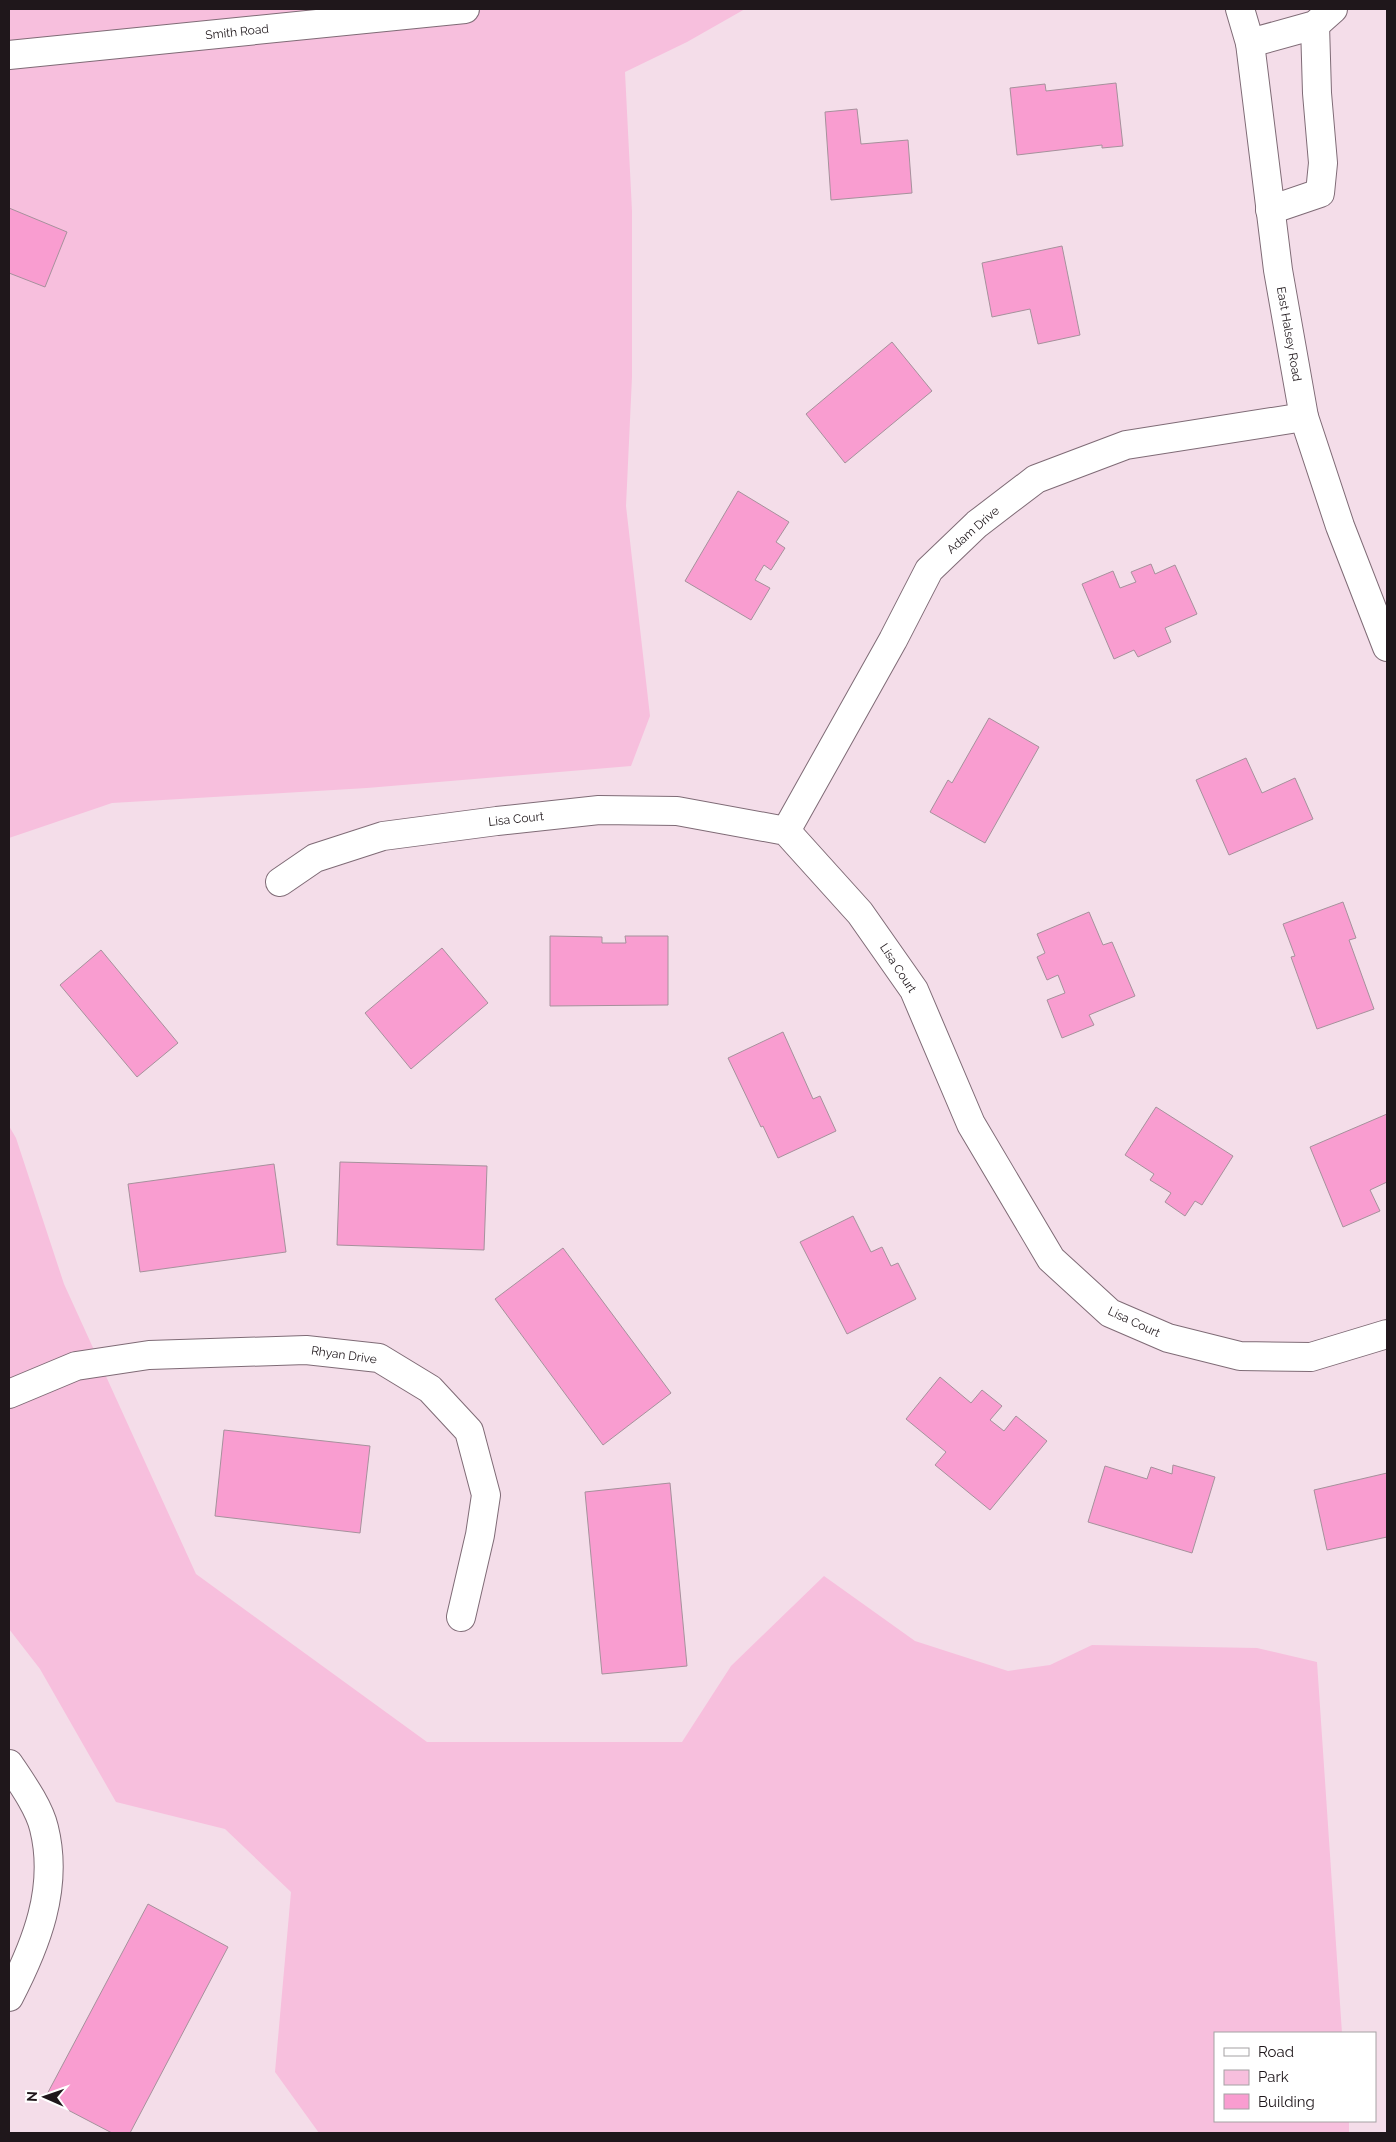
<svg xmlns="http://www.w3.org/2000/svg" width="1396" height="2142" viewBox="0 0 1396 2142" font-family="Raleway,sans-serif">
  <rect width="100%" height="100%" fill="#f4dde9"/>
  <g fill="#f7bfdd">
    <polygon points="9,9 745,9 687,42 625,72 632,211 632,377 626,506 650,716 631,766 367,788 112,803 9,838"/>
    <polygon points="9,1126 16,1138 64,1284 196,1574 427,1742 682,1742 731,1666 824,1576 915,1641 1008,1671 1050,1665 1092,1645 1257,1648 1317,1662 1342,2033 1215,2033 1215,2121 1349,2121 1349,2133 319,2133 275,2072 291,1892 225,1829 116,1802 40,1669 9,1629"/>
  </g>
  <g fill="#f99dd0" stroke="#a6919c">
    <polygon points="1116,83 1123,146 1102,148 1102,145 1017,155 1010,88 1045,84 1046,91"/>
    <polygon points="857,109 861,144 908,140 912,193 831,200 825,112"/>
    <polygon points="9,208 67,232 45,287 9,273"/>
    <polygon points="1062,246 1080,335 1038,344 1030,309 992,317 982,263"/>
    <polygon points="892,342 932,391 845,463 806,414"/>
    <polygon points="738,491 789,522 776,542 785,548 771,570 764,565 755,580 770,588 751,620 685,581"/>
    <polygon points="1151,564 1155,574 1175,565 1197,614 1165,628 1171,642 1138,657 1134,650 1114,659 1082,584 1113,571 1120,588 1136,582 1131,572"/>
    <polygon points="989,718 1039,747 985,843 930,812 948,780 952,783"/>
    <polygon points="1246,758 1262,793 1295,778 1313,819 1229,855 1196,780"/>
    <polygon points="1343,902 1356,938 1349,940 1374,1009 1317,1029 1291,957 1295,956 1283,924"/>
    <polygon points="1089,912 1103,945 1112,942 1135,996 1089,1015 1094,1025 1062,1038 1047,1000 1065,993 1058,975 1047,980 1037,957 1045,953 1037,934"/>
    <polygon points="550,936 602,937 602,943 626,943 625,936 668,936 668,1005 550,1006"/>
    <polygon points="442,948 488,1003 411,1069 365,1013"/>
    <polygon points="101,950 178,1043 137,1077 60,985"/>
    <polygon points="783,1032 813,1099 820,1096 836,1131 778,1158 763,1126 761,1127 728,1058"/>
    <polygon points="1156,1107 1233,1156 1202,1205 1195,1201 1185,1216 1165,1202 1171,1193 1150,1180 1154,1174 1125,1155"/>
    <polygon points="1387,1114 1387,1182 1370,1190 1380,1211 1343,1227 1310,1147"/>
    <polygon points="340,1162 487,1166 484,1250 337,1245"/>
    <polygon points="274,1164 286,1252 140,1272 128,1184"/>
    <polygon points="853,1216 871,1252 882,1247 891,1266 898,1263 916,1299 847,1334 800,1242"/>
    <polygon points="563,1248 671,1393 603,1445 495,1299"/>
    <polygon points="940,1377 971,1403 982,1390 1002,1406 990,1420 1004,1431 1016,1416 1047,1441 990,1510 935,1465 946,1452 906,1419"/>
    <polygon points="224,1430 370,1446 360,1533 215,1516"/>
    <polygon points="1173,1465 1215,1477 1192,1553 1088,1522 1105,1466 1147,1479 1151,1467 1172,1474"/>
    <polygon points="1387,1473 1387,1537 1327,1550 1314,1490"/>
    <polygon points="670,1483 687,1666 602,1674 585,1492"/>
    <polygon points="148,1904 228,1947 130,2133 112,2133 45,2098"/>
  </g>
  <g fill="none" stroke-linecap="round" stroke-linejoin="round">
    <g stroke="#7f6b76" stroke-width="30">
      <g id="minor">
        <polyline points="1240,9 1250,43 1278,270 1304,417 1340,526 1387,647"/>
        <polyline points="1250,43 1315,25 1333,9"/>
        <polyline points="9,55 465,9"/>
        <polyline points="1270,210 1320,193 1323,163 1317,93 1315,25"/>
        <polyline points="786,831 893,640 929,570 977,524 1036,479 1126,445 1304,417"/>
        <polyline points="280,882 315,858 383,836 497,821 599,810 677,811 786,831 860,913 914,990 971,1124 1051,1259 1110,1313 1168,1338 1240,1356 1311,1357 1387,1334"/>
        <polyline points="9,1394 76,1366 149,1355 306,1350 379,1358 430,1389 469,1431 486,1495 480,1535 461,1617"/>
        <path d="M9 1764C21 1782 39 1807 44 1828 59 1888 36 1945 9 1997"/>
      </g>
    </g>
    <use href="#minor" stroke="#fff" stroke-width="28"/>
  </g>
  <g text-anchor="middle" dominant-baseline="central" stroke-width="4" stroke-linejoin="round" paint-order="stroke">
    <g font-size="12" fill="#1f171b" stroke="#fff">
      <text transform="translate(237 32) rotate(-6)">Smith Road</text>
      <text transform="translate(1289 334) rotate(80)">East Halsey Road</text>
      <text transform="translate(973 530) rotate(-41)">Adam Drive</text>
      <text transform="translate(516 819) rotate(-6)">Lisa Court</text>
      <text transform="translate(898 968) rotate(57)">Lisa Court</text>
      <text transform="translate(1134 1322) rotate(25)">Lisa Court</text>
      <text transform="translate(344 1355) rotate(8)">Rhyan Drive</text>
    </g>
  </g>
  <rect width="1396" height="2142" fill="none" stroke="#1f171b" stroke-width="20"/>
  <rect x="1214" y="2032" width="162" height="90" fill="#ffffff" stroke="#a5a2a4"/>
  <rect x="1224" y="2048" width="25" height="8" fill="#ffffff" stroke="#a5a2a4"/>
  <text x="1258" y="2057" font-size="15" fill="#1f171b">Road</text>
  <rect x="1224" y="2070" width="25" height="15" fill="#f7bfdd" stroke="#a5a2a4"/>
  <text x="1258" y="2082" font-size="15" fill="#1f171b">Park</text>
  <rect x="1224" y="2094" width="25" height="15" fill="#f99dd0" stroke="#a5a2a4"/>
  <text x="1258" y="2107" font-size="15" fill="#1f171b">Building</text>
  <g transform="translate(45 2097) rotate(272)" stroke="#ffffff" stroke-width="4" paint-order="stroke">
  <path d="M0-4L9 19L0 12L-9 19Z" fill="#1f171b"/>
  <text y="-8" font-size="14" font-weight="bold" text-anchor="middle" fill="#1f171b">N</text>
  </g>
</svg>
